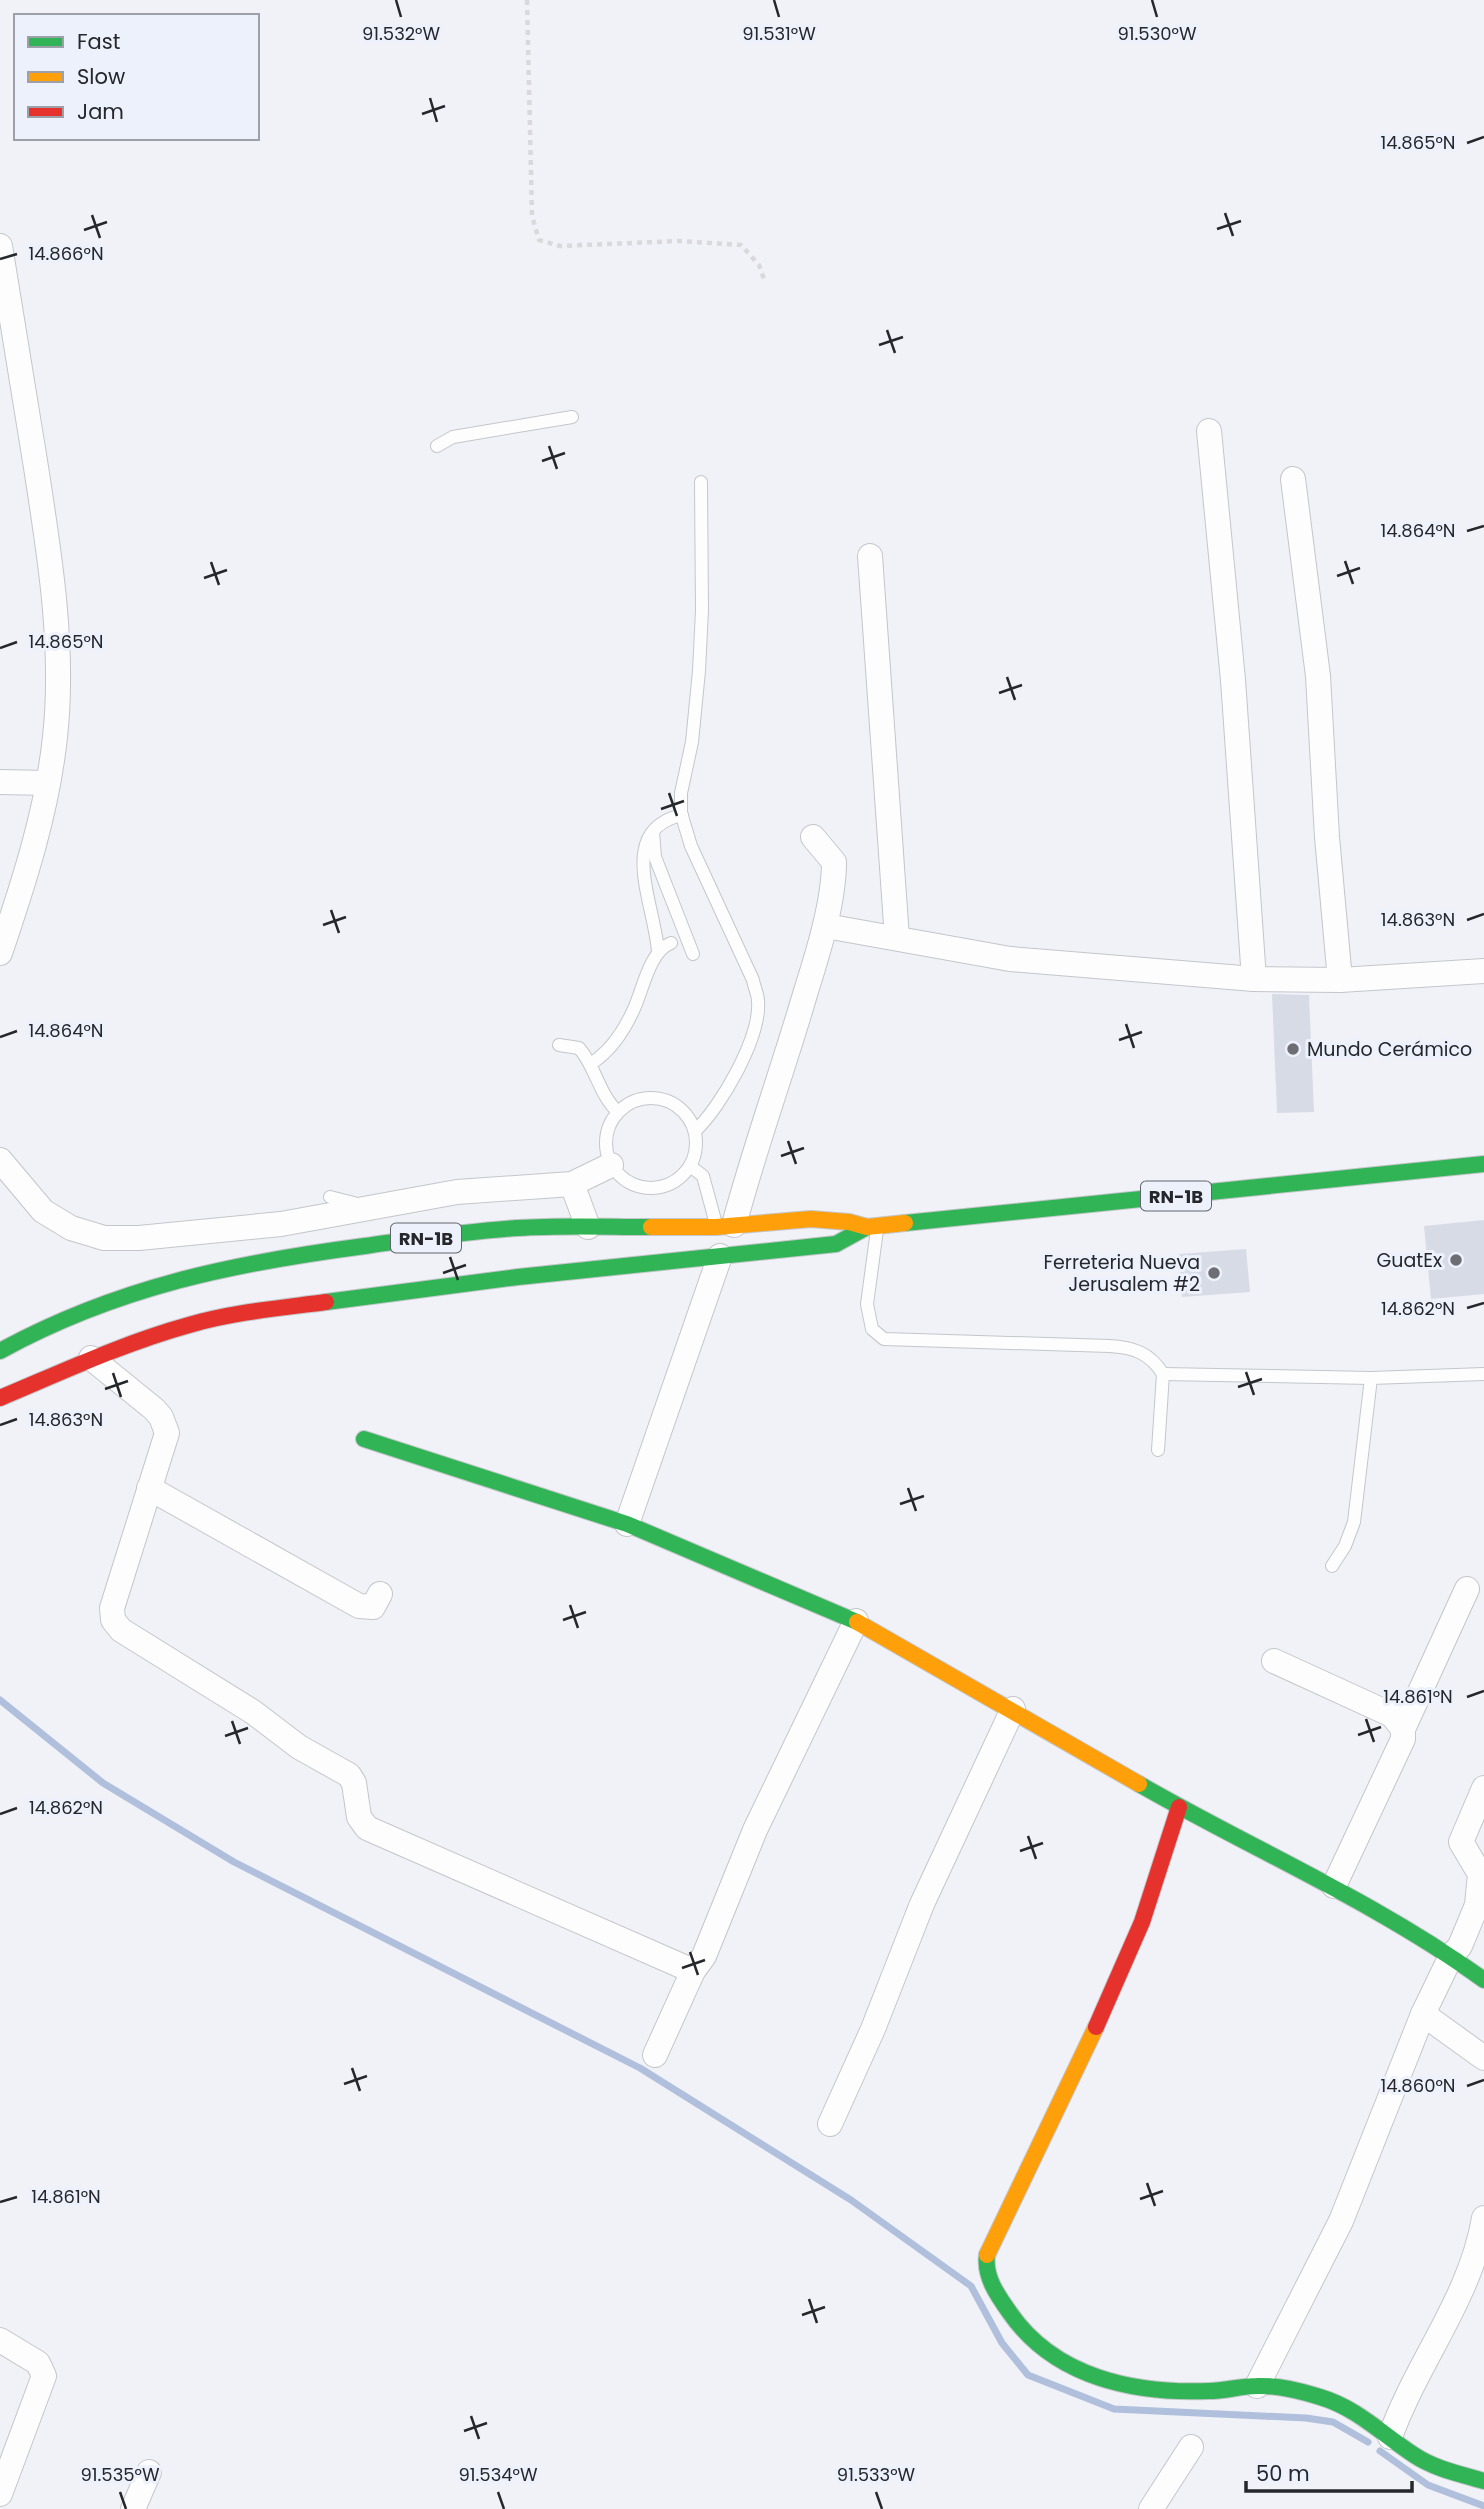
<svg xmlns="http://www.w3.org/2000/svg" width="1484" height="2509" viewBox="0 0 1484 2509" font-family="Poppins,sans-serif">
  <rect width="100%" height="100%" fill="#f0f2f8"/>
  <g fill="none" stroke-linecap="round" stroke-linejoin="round">
    <g stroke="#b0bfdb" stroke-width="7">
      <polyline points="0,1700 103,1783 234,1862 640,2068 851,2200 971,2286 1002,2343 1028,2375 1114,2409 1306,2418 1333,2422 1368,2442"/>
      <polyline points="1380,2451 1428,2485 1484,2506"/>
    </g>
  </g>
  <g fill="#d7dbe5">
    <polygon points="1272,994 1309,995 1314,1112 1277,1113"/>
    <polygon points="1484,1220 1484,1294 1431,1299 1424,1226"/>
    <polygon points="1246,1249 1250,1292 1182,1297 1179,1254"/>
  </g>
  <g fill="none" stroke-linecap="round" stroke-linejoin="round">
    <g stroke="#c4c6ca" stroke-width="14">
      <g id="lane">
        <polyline points="437,446 453,437 572,417"/>
        <polyline points="653,832 655,857 693,954"/>
        <path d="M658 952C655 904 615 830 682 815"/>
        <path d="M559 1045 579 1048C596 1067 599 1095 618 1112"/>
        <path d="M592 1063C610 1051 623 1032 632 1013 643 992 648 952 671 943"/>
        <circle cx="651" cy="1143" r="45"/>
        <path d="M695 1131C721 1107 761 1037 758 1001 758 994 754 987 753 980L691 846 681 813V793L692 742 699 671 702 610 701 482"/>
        <polyline points="690,1166 703,1176 716,1224"/>
        <polyline points="330,1197 354,1203"/>
        <path d="M877 1230 867 1304 872 1329 884 1339 1109 1346C1133 1347 1150 1353 1163 1374L1158 1450"/>
        <polyline points="1163,1374 1371,1378 1484,1374"/>
        <polyline points="1332,1566 1345,1546 1354,1522 1371,1378"/>
      </g>
    </g>
    <g stroke="#c4c6ca" stroke-width="26">
      <g id="street">
        <path d="M0 246C12 318 23 390 35 461 49 551 65 646 55 737 47 812 24 882 0 953"/>
        <polyline points="1209,431 1233,680 1254,979"/>
        <polyline points="1293,479 1318,676 1327,837 1340,980"/>
        <polyline points="870,556 897,938"/>
        <polyline points="0,782 48,783"/>
        <polyline points="826,926 1010,959 1254,979 1340,980 1484,971"/>
        <polyline points="0,1160 43,1211 71,1228 104,1238 139,1238 281,1224 457,1192 572,1184 611,1165"/>
        <polyline points="572,1184 588,1227"/>
        <path d="M734 1225C755 1146 783 1070 806 991 818 953 834 902 834 862L813 837"/>
        <polyline points="91,1358 154,1409 161,1417 167,1433 112,1608 113,1620 121,1630 253,1712 299,1747 349,1775 354,1783 359,1817 367,1828 693,1971"/>
        <polyline points="149,1488 359,1606 373,1607 380,1594"/>
        <polyline points="627,1524 720,1256"/>
        <polyline points="1274,1661 1392,1715 1403,1729"/>
        <polyline points="1334,1886 1403,1739 1403,1729 1467,1589"/>
        <polyline points="1423,2014 1484,2058"/>
        <polyline points="655,2055 693,1971 704,1956 755,1830 856,1621"/>
        <polyline points="830,2124 873,2029 922,1904 1013,1709"/>
        <polyline points="0,2340 38,2363 44,2376 0,2494"/>
        <polyline points="1257,2386 1341,2221 1423,2014 1451,1956 1460,1946 1477,1905 1480,1874 1461,1842 1484,1788"/>
        <path d="M1390 2437C1417 2362 1471 2297 1484 2218"/>
        <polyline points="133,2509 149,2472"/>
        <polyline points="1151,2509 1191,2447"/>
      </g>
    </g>
    <g stroke="#c4c6ca" stroke-width="18">
      <g id="fast">
        <polyline points="905,1223 1484,1164"/>
        <polyline points="326,1302 518,1277 836,1244 867,1227"/>
        <path d="M0 1351C117 1287 234 1263 365 1246 416 1239 467 1231 518 1228 562 1225 606 1227 651 1227"/>
        <polyline points="364,1439 627,1524 857,1622"/>
        <path d="M1139 1784C1254 1850 1376 1902 1484 1980"/>
        <path d="M987 2255C984 2277 998 2296 1010 2313 1055 2378 1135 2394 1209 2391 1225 2391 1241 2386 1257 2386 1278 2385 1300 2391 1320 2397 1357 2408 1382 2434 1414 2455 1435 2469 1460 2474 1484 2481"/>
      </g>
    </g>
    <g stroke="#c4c6ca" stroke-width="18">
      <g id="slow">
        <polyline points="651,1227 716,1227 811,1219 849,1222 867,1227 905,1223"/>
        <polyline points="857,1622 1139,1784"/>
        <polyline points="987,2255 1096,2027"/>
      </g>
    </g>
    <g stroke="#c4c6ca" stroke-width="18">
      <g id="jam">
        <path d="M0 1398C62 1372 124 1343 189 1325 234 1312 281 1308 326 1302"/>
        <polyline points="1096,2027 1142,1922 1179,1807"/>
      </g>
    </g>
    <polyline stroke="#d9d9db" stroke-width="4.5" stroke-dasharray="5 5" stroke-linecap="butt" points="527,0 532,216 539,240 560,246 679,241 741,245 759,265 764,279"/>
    <use href="#lane" stroke="#fdfdfe" stroke-width="12"/>
    <use href="#street" stroke="#fdfdfe" stroke-width="24"/>
    <use href="#fast" stroke="#30b455" stroke-width="16"/>
    <use href="#slow" stroke="#ff9f0a" stroke-width="16"/>
    <use href="#jam" stroke="#e5322d" stroke-width="16"/>
  </g>
  <path fill="none" stroke="#25272b" stroke-width="2.5" d="M396 0 401 17M774 0 779 17M1152 0 1157 17M430 98 437 122M422 114 445 106M1467 143 1484 137M1225 213 1233 236M92 215 100 238M1217 229 1241 221M84 230 107 222M0 259 17 254M887 330 895 353M879 345 903 337M549 446 557 469M542 461 565 453M1467 531 1484 526M1345 561 1353 584M211 562 219 585M1337 576 1360 568M204 578 227 570M0 648 17 642M1007 677 1015 700M999 693 1022 685M669 793 677 816M661 809 684 801M331 910 339 933M1467 920 1484 914M323 925 346 917M1126 1024 1134 1048M0 1037 17 1031M1119 1040 1142 1032M788 1141 796 1164M781 1156 804 1148M450 1257 458 1280M443 1273 466 1265M1467 1308 1484 1303M1246 1372 1254 1395M113 1373 121 1397M1238 1387 1262 1379M105 1389 128 1381M0 1425 17 1419M908 1488 916 1511M900 1504 924 1496M570 1605 578 1628M563 1620 586 1612M1467 1697 1484 1691M1366 1719 1374 1742M232 1721 240 1744M1358 1735 1381 1727M225 1736 248 1728M0 1814 17 1808M1028 1836 1036 1859M1020 1851 1043 1843M690 1952 698 1975M682 1968 705 1960M352 2068 360 2091M344 2084 367 2076M1467 2086 1484 2080M1147 2183 1155 2206M1140 2199 1163 2191M0 2202 17 2197M809 2299 817 2323M802 2315 825 2307M471 2416 479 2439M464 2431 487 2423M120 2492 126 2509M498 2492 504 2509M876 2492 882 2509"/>
  <g fill="#6c6e73" stroke="#ecf1fc" stroke-width="2.5">
    <circle cx="1293" cy="1049" r="7"/>
    <circle cx="1456" cy="1260" r="7"/>
    <circle cx="1214" cy="1273" r="7"/>
  </g>
  <g text-anchor="middle" dominant-baseline="central" stroke-width="6" stroke-linejoin="round" paint-order="stroke">
    <g fill="#ecf1fc" stroke="#61646a" stroke-width="2">
      <rect x="1141" y="1181.5" width="70" height="29" rx="5"/>
      <rect x="391" y="1223.5" width="70" height="29" rx="5"/>
    </g>
    <g font-size="18" font-weight="bold" fill="#25272b">
      <text x="1176" y="1196">RN-1B</text>
      <text x="426" y="1238">RN-1B</text>
    </g>
    <g font-size="19" fill="#25272b" stroke="#ecf1fc" text-anchor="end">
      <text x="1307" y="1049" text-anchor="start">Mundo Cerámico</text>
      <text x="1442" y="1260">GuatEx</text>
      <text x="1200" y="1262">Ferreteria Nueva<tspan x="1200" dy="22">Jerusalem #2</tspan></text>
    </g>
  </g>
  <g font-size="18" text-anchor="middle" fill="#25272b" stroke="#ecf1fc" stroke-width="6" stroke-linejoin="round" paint-order="stroke">
    <text x="1157" y="40">91.530°W</text>
    <text x="401" y="40">91.532°W</text>
    <text x="779" y="40">91.531°W</text>
    <text x="1418" y="149">14.865°N</text>
    <text x="66" y="260">14.866°N</text>
    <text x="1418" y="537">14.864°N</text>
    <text x="66" y="648">14.865°N</text>
    <text x="1418" y="926">14.863°N</text>
    <text x="66" y="1037">14.864°N</text>
    <text x="1418" y="1315">14.862°N</text>
    <text x="66" y="1426">14.863°N</text>
    <text x="1418" y="1703">14.861°N</text>
    <text x="66" y="1814">14.862°N</text>
    <text x="1418" y="2092">14.860°N</text>
    <text x="66" y="2203">14.861°N</text>
    <text x="120" y="2481">91.535°W</text>
    <text x="498" y="2481">91.534°W</text>
    <text x="876" y="2481">91.533°W</text>
  </g>
  <rect x="14" y="14" width="245" height="126" fill="#ecf1fc" stroke="#9ca0a8" stroke-width="2"/>
  <rect x="28" y="37" width="35" height="10" fill="#30b455" stroke="#9ca0a8" stroke-width="2"/>
  <text x="77" y="49" font-size="21" fill="#25272b">Fast</text>
  <rect x="28" y="72" width="35" height="10" fill="#ff9f0a" stroke="#9ca0a8" stroke-width="2"/>
  <text x="77" y="84" font-size="21" fill="#25272b">Slow</text>
  <rect x="28" y="107" width="35" height="10" fill="#e5322d" stroke="#9ca0a8" stroke-width="2"/>
  <text x="77" y="119" font-size="21" fill="#25272b">Jam</text>
  <path d="M1246 2481v10h166v-10" fill="none" stroke="#25272b" stroke-width="3.5"/>
  <text x="1256" y="2481" font-size="21" fill="#25272b" stroke="#ecf1fc" stroke-width="5" paint-order="stroke">50 m</text>
</svg>
